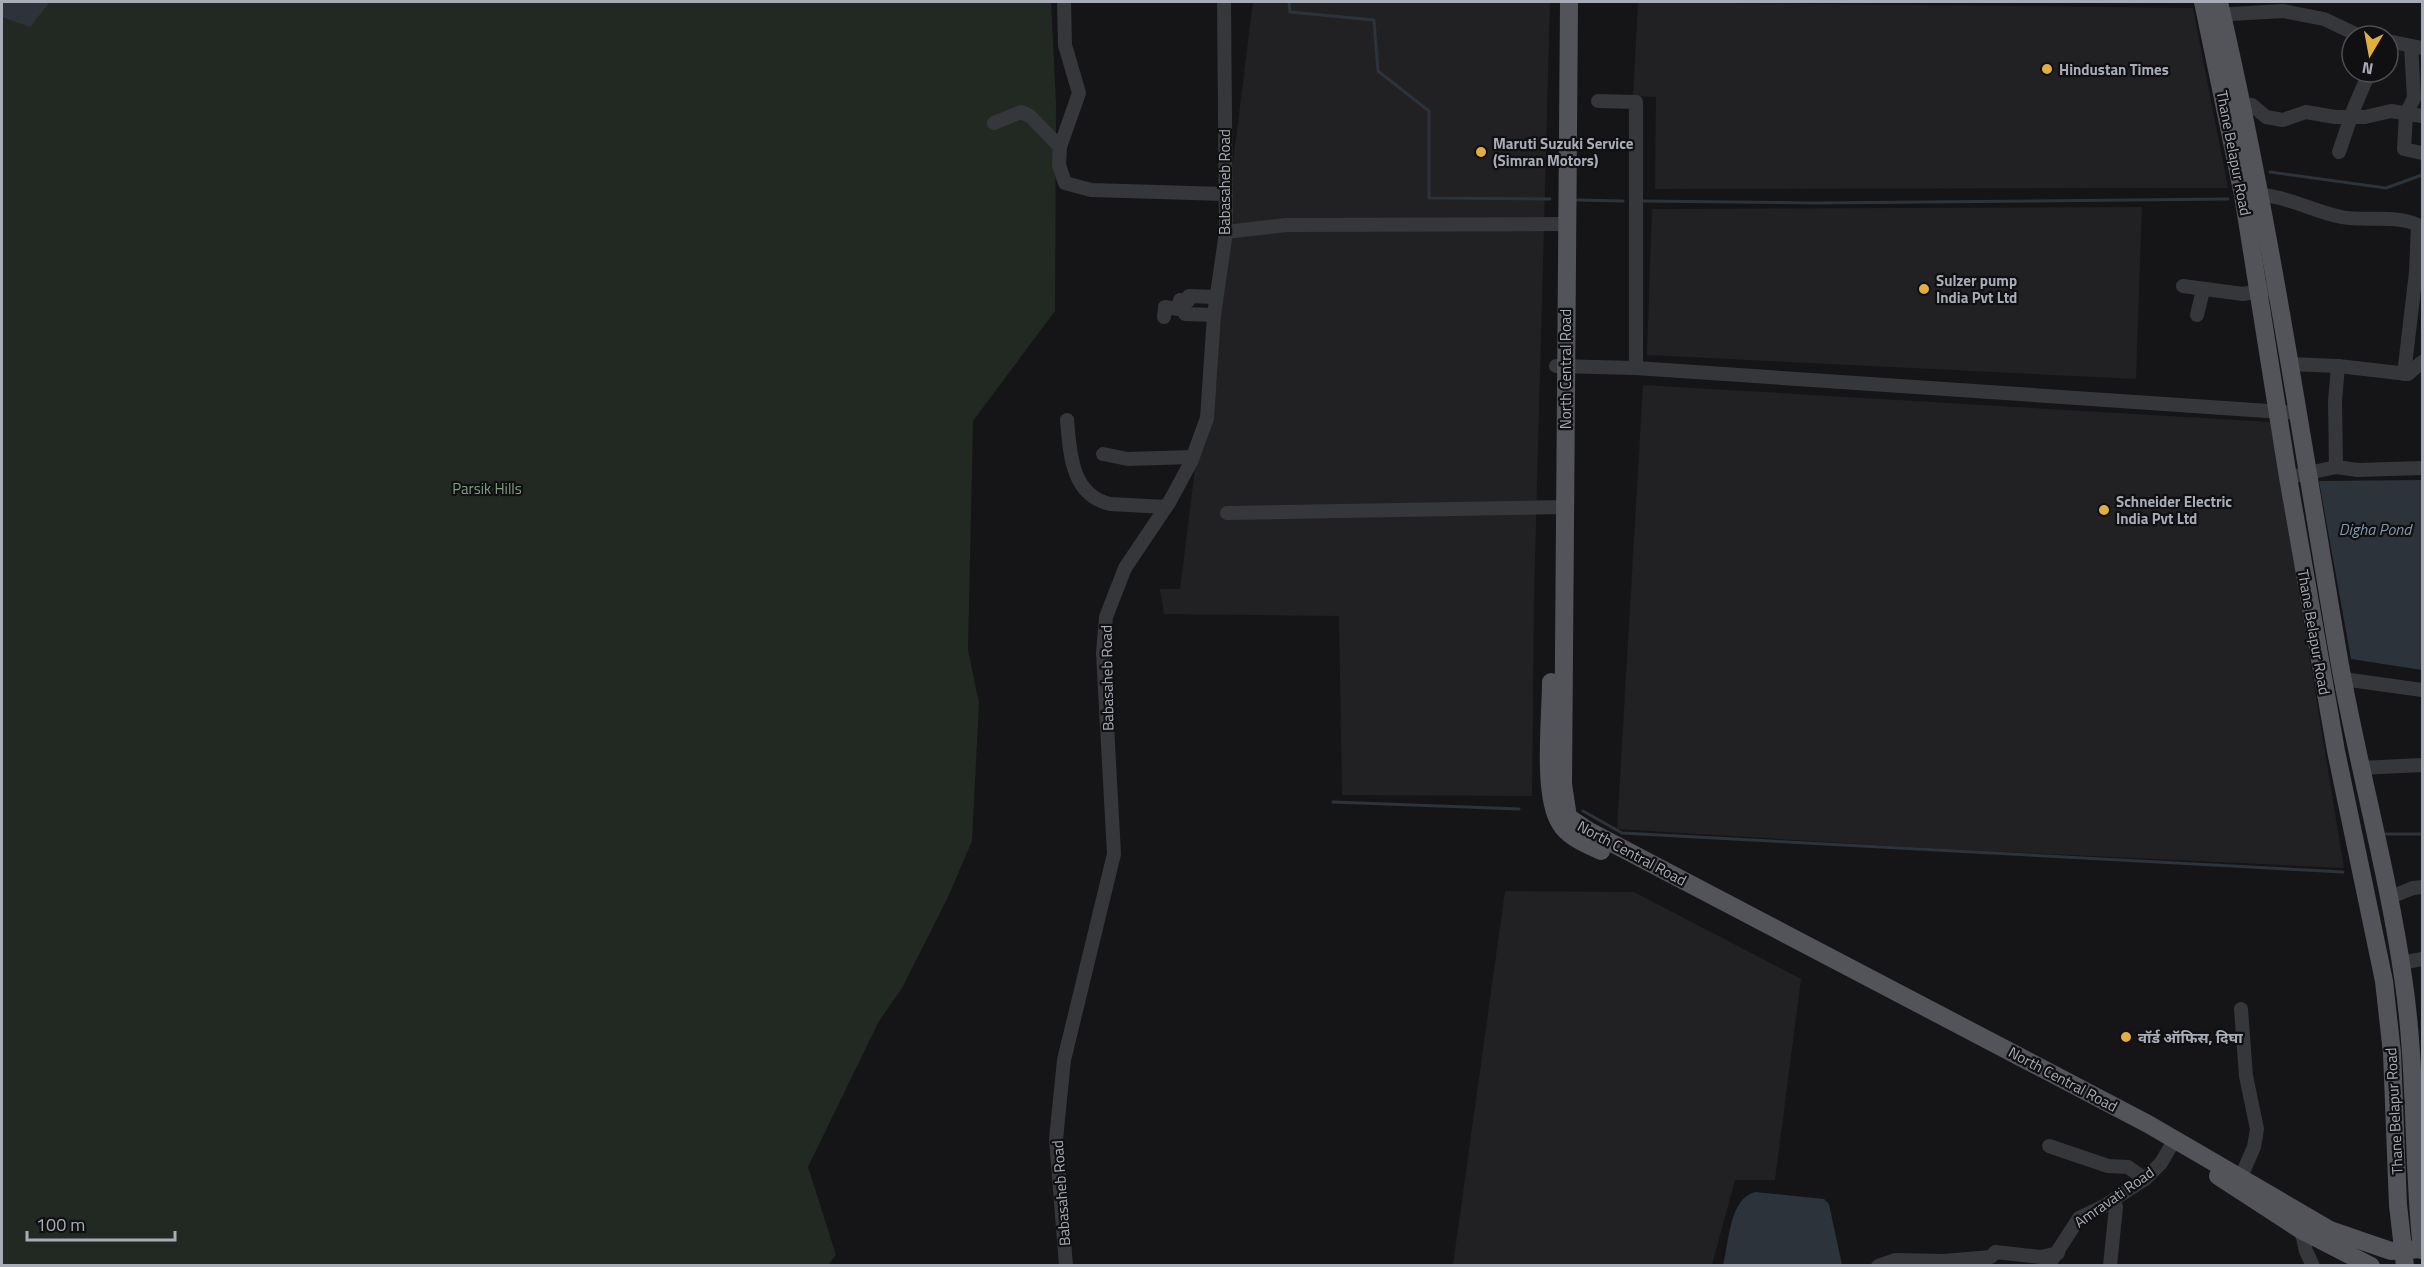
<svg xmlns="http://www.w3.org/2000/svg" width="2424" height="1267" viewBox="0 0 2424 1267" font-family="'Titillium Web','Noto Sans Devanagari',sans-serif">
  <rect width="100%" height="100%" fill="#151517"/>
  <g fill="#212124">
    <polygon points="1253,2 1550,2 1534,596 1532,796 1342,795 1339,616 1164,614 1160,589 1180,589"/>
    <polygon points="1638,2 2193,8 2228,188 1655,189 1656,97 1633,96"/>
    <polygon points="2142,207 2136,379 1647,355 1652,209"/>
    <polygon points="1643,385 2271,422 2344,868 1943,849 1617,829"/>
    <polygon points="1505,891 1634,892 1801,979 1775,1180 1735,1180 1712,1265 1453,1265"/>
  </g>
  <polygon fill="#222922" points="2,2 1051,2 1056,103 1055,311 973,421 968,650 979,703 972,841 948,897 902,988 879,1021 808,1167 836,1255 828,1265 2,1266"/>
  <g fill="#2c333a">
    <polygon points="2,2 50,2 30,27 2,17"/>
    <polygon points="2422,480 2422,670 2351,659 2319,481"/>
    <path d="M1755 1192 1824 1199 1829 1204 1842 1265H1723C1729 1242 1729 1199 1755 1192Z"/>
  </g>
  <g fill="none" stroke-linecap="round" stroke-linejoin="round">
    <g stroke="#2c333a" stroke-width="3">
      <polyline points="1289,2 1290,12 1374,20 1378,71 1429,111 1429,198 1550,199"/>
      <polyline points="2270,172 2386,188 2422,175"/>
      <polyline points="1576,200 1623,201"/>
      <polyline points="1642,201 1815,203 2228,199"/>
      <polyline points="1333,802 1519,809"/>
      <polyline points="1583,811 1622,833 2343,872"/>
      <polyline points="2386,834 2422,834"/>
    </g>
    <g stroke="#36373b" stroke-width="14">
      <polyline points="1064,2 1065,45 1079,93 1060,147 1059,165 1065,183 1091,190 1225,194"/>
      <polyline points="2214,15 2283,11 2324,19 2360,36"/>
      <polyline points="2388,41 2422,48"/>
      <polyline points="2411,46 2414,98 2406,114 2404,149 2422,153"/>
      <polyline points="1598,101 1636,102 1636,368"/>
      <polyline points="2241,104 2252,105 2266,117 2283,120 2306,112 2335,117 2365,117 2391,111 2422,116"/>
      <polyline points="994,123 1021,112 1030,116 1060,147"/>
      <polyline points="2339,152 2354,108 2366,80 2366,72"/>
      <path d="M2251 195C2282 193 2311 211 2341 217 2366 222 2394 214 2418 225L2416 272 2404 374"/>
      <polyline points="1226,232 1286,225 1567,224"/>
      <polyline points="2183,286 2243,294 2276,288"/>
      <polyline points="1185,314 1214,315"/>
      <polyline points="2197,315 2203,290"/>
      <polyline points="1164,317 1165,307 1178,309 1180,300 1188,301 1189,296 1216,297"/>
      <polyline points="2289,364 2338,366 2408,374 2422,362"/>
      <polyline points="1556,366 1636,368 2297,413"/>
      <path d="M1067 420C1070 453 1071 495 1110 504L1166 507"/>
      <polyline points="1103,454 1128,459 1192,457"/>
      <polyline points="2336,467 2335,401 2338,366"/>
      <polyline points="2299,475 2336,467 2358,470 2422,468"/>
      <polyline points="1227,513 1566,507"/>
      <polyline points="2343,679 2422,690"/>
      <polyline points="2360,768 2422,765"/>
      <polyline points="2388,898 2413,888 2422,887"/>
      <polyline points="2401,963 2422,959"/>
      <polyline points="2049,1146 2108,1166 2128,1167 2145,1179"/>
      <polyline points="2237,1186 2254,1147 2257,1129 2246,1076 2241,1009"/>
      <polyline points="2110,1203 2116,1207 2110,1266"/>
      <polyline points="2301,1230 2306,1251 2313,1266"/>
      <polyline points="1066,1266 1056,1139 1064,1060 1114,854 1103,653 1106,617 1125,568 1170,501 1191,462 1207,418 1214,315 1226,232 1224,2"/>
      <polyline points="1878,1266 1895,1260 1944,1261 1991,1257 1995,1252 2041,1257 2058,1253"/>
      <polyline points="2048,1266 2079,1218 2104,1206 2145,1179 2161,1163 2175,1139"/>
    </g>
    <g stroke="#53545a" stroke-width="18">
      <polyline points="1569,2 1563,784 1568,817 1589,831 2148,1124 2330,1230 2391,1251 2422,1249"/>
      <polyline points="2203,2 2243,195 2288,477 2336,751 2384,981 2392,1053 2398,1205 2405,1266"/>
      <path d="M2219 2C2270 221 2302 444 2340 665 2359 770 2388 873 2403 977 2417 1068 2412 1160 2422 1250"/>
      <path d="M1551 682C1551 717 1542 795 1560 823 1569 838 1587 844 1601 851"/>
      <polyline points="2218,1176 2301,1230 2371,1266"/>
    </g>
  </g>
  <g fill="#e3ae40" stroke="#101012" stroke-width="2">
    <circle cx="2047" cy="69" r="6"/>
    <circle cx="1481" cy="152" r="6"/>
    <circle cx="1924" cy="289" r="6"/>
    <circle cx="2104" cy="510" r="6"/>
    <circle cx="2126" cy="1037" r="6"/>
  </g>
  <g text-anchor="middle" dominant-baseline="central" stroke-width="4.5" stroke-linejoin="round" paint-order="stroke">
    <g font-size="15" font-weight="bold" fill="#a8acb6" stroke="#101012" text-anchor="start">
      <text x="2059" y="69">Hindustan Times</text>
      <text x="1493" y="143">Maruti Suzuki Service<tspan x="1493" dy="17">(Simran Motors)</tspan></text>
      <text x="1936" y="280">Sulzer pump<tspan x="1936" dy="17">India Pvt Ltd</tspan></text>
      <text x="2116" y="501">Schneider Electric<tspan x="2116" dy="17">India Pvt Ltd</tspan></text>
      <text x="2138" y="1037">वॉर्ड ऑफिस, दिघा</text>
    </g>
    <g font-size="15" fill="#a8acb6" stroke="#101012">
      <text transform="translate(2234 153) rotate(79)">Thane Belapur Road</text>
      <text transform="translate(1224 182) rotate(-90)">Babasaheb Road</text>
      <text transform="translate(1565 369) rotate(-90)">North Central Road</text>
      <text transform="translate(2314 632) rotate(80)">Thane Belapur Road</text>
      <text transform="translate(1107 678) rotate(-91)">Babasaheb Road</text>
      <text transform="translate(1632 853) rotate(28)">North Central Road</text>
      <text transform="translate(2063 1079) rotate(28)">North Central Road</text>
      <text transform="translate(2394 1111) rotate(-93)">Thane Belapur Road</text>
      <text transform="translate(1061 1193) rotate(-94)">Babasaheb Road</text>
      <text transform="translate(2114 1197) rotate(-35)">Amravati Road</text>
    </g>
    <g font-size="15" fill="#809f83" stroke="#101012">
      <text x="487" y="488">Parsik Hills</text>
    </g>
    <g font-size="16" font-style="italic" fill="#8299ae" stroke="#101012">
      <text x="2375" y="529">Digha Pond</text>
    </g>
  </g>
  <rect width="2424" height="1267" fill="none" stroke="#a8acb6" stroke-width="6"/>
  <g transform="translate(2370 54) rotate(190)"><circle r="28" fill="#101012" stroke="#4d4e54" stroke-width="1.5"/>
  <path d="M0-4.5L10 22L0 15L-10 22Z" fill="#e3ae40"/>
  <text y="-9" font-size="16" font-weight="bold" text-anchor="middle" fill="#a8acb6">N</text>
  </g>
  <path d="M27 1231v9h148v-9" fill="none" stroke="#a8acb6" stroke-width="3"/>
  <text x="36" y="1231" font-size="18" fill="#a8acb6" stroke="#101012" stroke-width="4.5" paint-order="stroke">100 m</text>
</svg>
